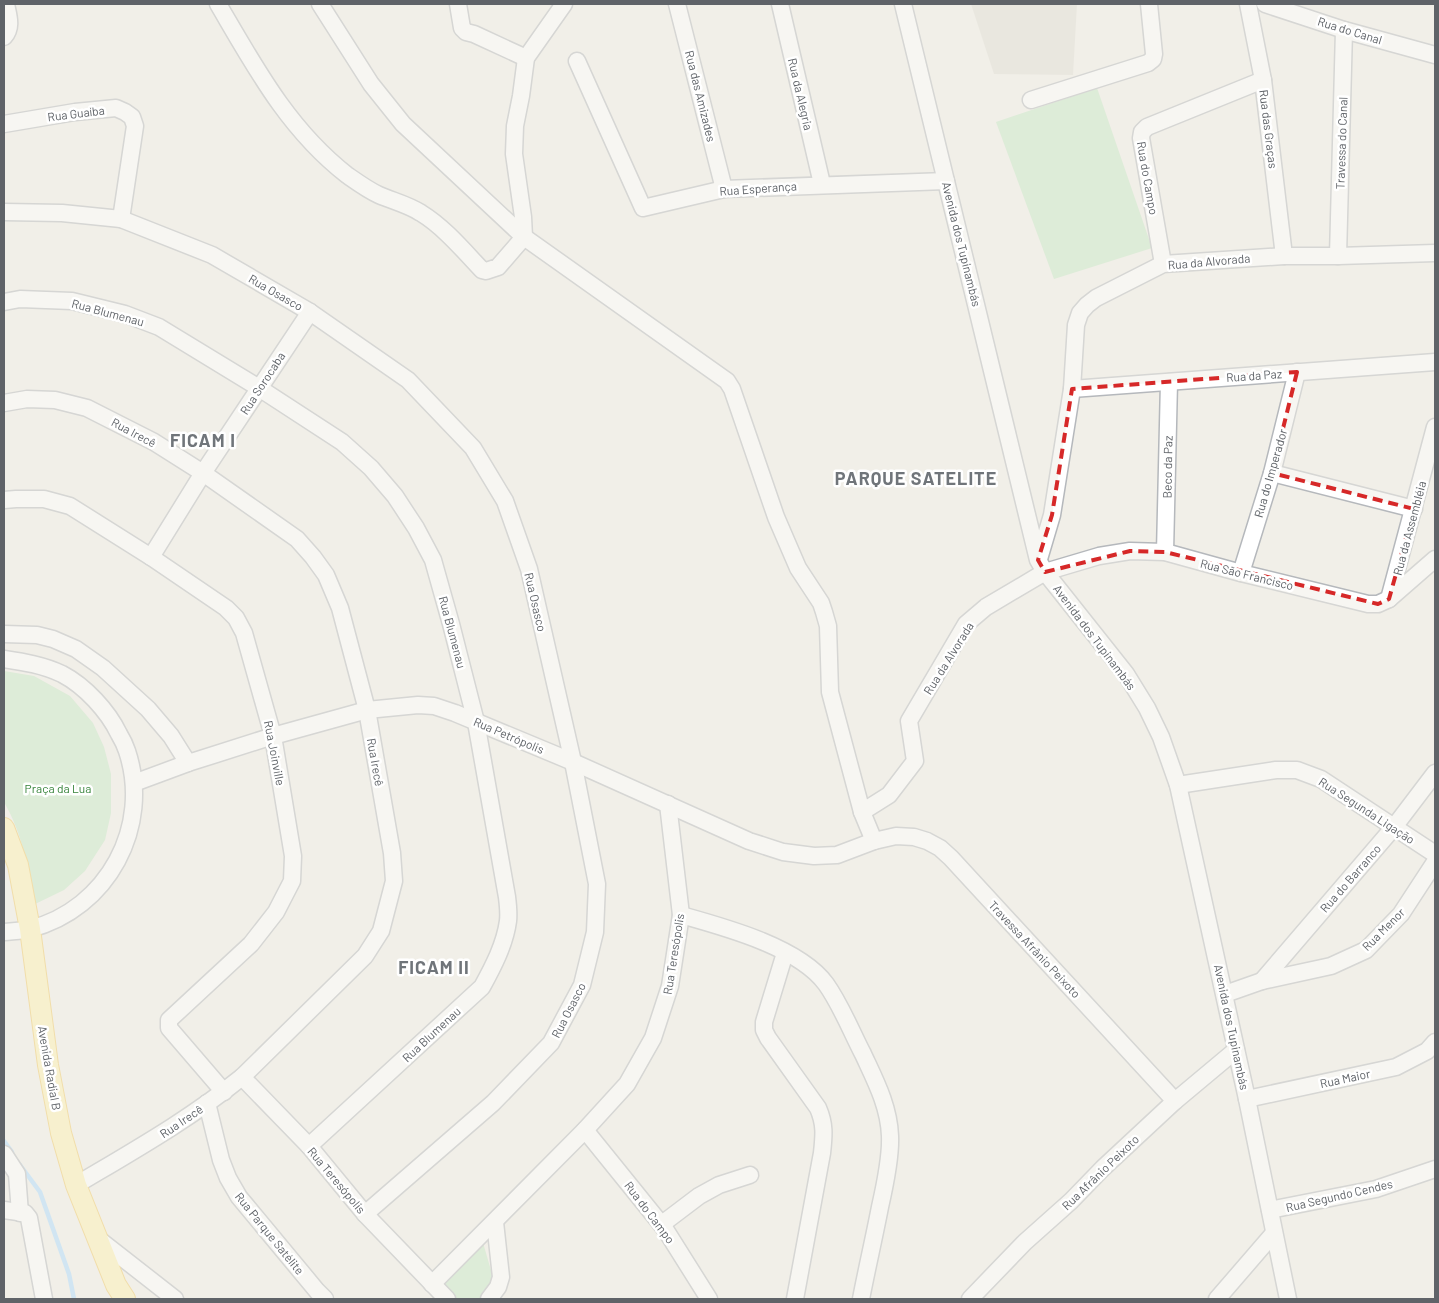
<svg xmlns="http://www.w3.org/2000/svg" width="1439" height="1303" viewBox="0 0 1439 1303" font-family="Barlow,sans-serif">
  <rect width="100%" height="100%" fill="#f1efe8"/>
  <polygon fill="#e1ded6" points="971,4 1077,4 1073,75 994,74"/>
  <g fill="#c5e8c5">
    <polygon points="1097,88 1152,248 1054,279 996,122"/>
    <path d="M4 671 34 676 70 696 93 723 104 747 111 774V813L105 840 85 871 64 890 33 905C28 867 23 835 4 802Z"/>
    <polygon points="481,1236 495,1284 486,1299 450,1299 435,1284"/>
  </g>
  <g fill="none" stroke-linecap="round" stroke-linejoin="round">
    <g stroke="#aadaff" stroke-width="4.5">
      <polyline points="4,1141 12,1152"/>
      <polyline points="20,1165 40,1192 69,1274 74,1299"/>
    </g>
    <g stroke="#b5b8bc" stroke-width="19">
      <g id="minor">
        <path d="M218 4C255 67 288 129 347 175 357 182 368 190 379 195 393 201 409 205 421 213 444 227 464 251 482 270L486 271 498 267 524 237 523 217 514 154 515 126 521 96 526 58 564 4"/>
        <polyline points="320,4 371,84 403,124 524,237 727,381 732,389 776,517 798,568 821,603 824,612 828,626 830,692 862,812 874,841"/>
        <polyline points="458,4 462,28 466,32 474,34 526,58"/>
        <polyline points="677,4 724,189"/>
        <polyline points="780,4 822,184"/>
        <polyline points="903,4 1038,560 1045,572 1126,674 1147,708 1161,737 1178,785 1247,1099 1288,1299"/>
        <polyline points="1248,4 1263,80 1284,256"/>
        <polyline points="1265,4 1344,30 1435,55"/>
        <path d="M4 37C13 27 8 15 6 4"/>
        <polyline points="577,61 643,208 724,189 946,181"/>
        <polyline points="1031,100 1148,63 1153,59 1154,54 1149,4"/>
        <polyline points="4,124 75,112 116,108 125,112 132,117 135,126 121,219"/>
        <polyline points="4,212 62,213 121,219 212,255 310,312 408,380 473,448 505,501 529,569 573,762 597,884 595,932 582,985 551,1043 493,1103 365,1214"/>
        <polyline points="1338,256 1344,30"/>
        <polyline points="1163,264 1141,138 1142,132 1147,127 1263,80"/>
        <path d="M4 302 20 299 72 301 125 314 159 327 259 388 342 442 371 468 395 496 416 528 433 560 451 624 476 722 507 897C508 905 509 913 508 921 505 944 493 967 482 987L309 1146"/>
        <polyline points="1072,389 1435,362"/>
        <path d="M4 403 27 399 55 400 87 408 154 442 203 473 297 539 313 557 326 575 340 608 367 710 392 853 394 881 381 931 365 956 242 1077C190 1119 133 1151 76 1185"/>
        <polyline points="1272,473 1414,509"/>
        <polyline points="4,500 16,499 44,499 70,506 151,557 226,608 236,618 244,633 273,736 293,856 292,881 276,912 251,944 169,1020 169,1028 224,1092"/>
        <polyline points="1165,552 1169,382"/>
        <polyline points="151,557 203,473 310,312"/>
        <polyline points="1039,559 1052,515 1072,389 1076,325 1080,313 1087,305 1096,298 1163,264 1284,256 1338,256 1435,253"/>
        <polyline points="1241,573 1272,473 1297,372"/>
        <polyline points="1389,599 1435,427"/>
        <polyline points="4,634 37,635 53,639 76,649 103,668 148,709 171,736 188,763"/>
        <path d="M4 659C24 662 43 665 62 674 85 686 108 711 119 734 122 739 125 745 127 751 152 826 108 909 30 929 22 931 12 931 4 932"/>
        <polyline points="134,783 188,763 273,736 367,710 418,705 434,706 455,713 573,762 749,841 783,852 814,856 837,855 874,841 896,836 914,837 927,841 940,848 951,858 1175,1101"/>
        <polyline points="1178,785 1276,770 1297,770 1321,779 1435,854"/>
        <polyline points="862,812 889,795 915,761 909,721 966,624 986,607 1045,572 1099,556 1130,551 1165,552 1241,573 1368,604 1378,604 1389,599 1435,559"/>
        <path d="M681 915C724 927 799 947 826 984 841 1005 851 1031 863 1054 875 1080 889 1106 890 1136 891 1157 885 1185 880 1207 874 1238 867 1268 861 1299"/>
        <path d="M785 953 764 1022V1030L768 1038 818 1108C825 1124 824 1135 822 1153L795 1299"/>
        <polyline points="1262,981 1394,827 1435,773"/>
        <polyline points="1225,994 1262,981 1331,966 1366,950 1401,914 1435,862"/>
        <polyline points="242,1077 309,1146 365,1214 447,1299"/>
        <polyline points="1247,1099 1396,1067 1427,1051 1435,1042"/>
        <polyline points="207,1103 221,1160 228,1178 239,1197 317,1291 325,1299"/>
        <polyline points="585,1130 665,1229 709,1299"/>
        <polyline points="4,1154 17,1174 20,1213"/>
        <polyline points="4,1210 25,1213 29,1218 44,1299"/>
        <polyline points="1270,1210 1376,1189 1435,1169"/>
        <polyline points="662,1224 699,1196 719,1185 750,1175"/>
        <polyline points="97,1238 175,1299"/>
        <polyline points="432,1284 585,1130 627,1084 653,1038 670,986 681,915 668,804"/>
        <polyline points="489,1299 498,1287 501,1277 495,1222"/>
        <polyline points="970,1299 1025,1242 1071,1201 1103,1168 1175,1101 1236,1050"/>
        <polyline points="1217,1299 1274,1233"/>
      </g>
    </g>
    <g stroke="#f2c960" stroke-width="22">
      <polyline id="major" points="4,828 18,865 30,929 48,1065 61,1133 76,1185 116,1285 125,1299"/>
    </g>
    <use href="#minor" stroke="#fff" stroke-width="16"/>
    <use href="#major" stroke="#fff2af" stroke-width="20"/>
  </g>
  <path d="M0 0H1439V1303H0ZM1297 372 1272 473 1414 509 1389 599 1378 604 1165 552 1130 551 1045 572 1038 560 1052 515 1072 389Z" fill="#f1efe8" fill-opacity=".55" fill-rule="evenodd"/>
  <path fill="none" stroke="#d62828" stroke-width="4" stroke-dasharray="10 6" stroke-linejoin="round" d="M1297 372 1272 473 1414 509 1389 599 1378 604 1165 552 1130 551 1045 572 1038 560 1052 515 1072 389Z"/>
  <g text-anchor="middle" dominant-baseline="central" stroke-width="5" stroke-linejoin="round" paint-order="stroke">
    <g font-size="12" fill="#5f6368" stroke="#fff">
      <text transform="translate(1350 30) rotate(17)">Rua do Canal</text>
      <text transform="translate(801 94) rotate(77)">Rua da Alegria</text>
      <text transform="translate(701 96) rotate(76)">Rua das Amizades</text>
      <text transform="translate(76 113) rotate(-7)">Rua Guaíba</text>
      <text transform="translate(1269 129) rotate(83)">Rua das Graças</text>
      <text transform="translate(1341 143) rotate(-88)">Travessa do Canal</text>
      <text transform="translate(1148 178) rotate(80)">Rua do Campo</text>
      <text transform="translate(758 188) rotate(-4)">Rua Esperança</text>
      <text transform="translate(962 244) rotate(76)">Avenida dos Tupinambás</text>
      <text transform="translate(1209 261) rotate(-5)">Rua da Alvorada</text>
      <text transform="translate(276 292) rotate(30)">Rua Osasco</text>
      <text transform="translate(108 312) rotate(15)">Rua Blumenau</text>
      <text transform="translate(1254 375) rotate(-4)">Rua da Paz</text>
      <text transform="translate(262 383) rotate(-57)">Rua Sorocaba</text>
      <text transform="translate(134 432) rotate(28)">Rua Irecê</text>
      <text transform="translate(1167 467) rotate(-89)">Beco da Paz</text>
      <text transform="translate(1270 473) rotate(-74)">Rua do Imperador</text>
      <text transform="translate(1409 528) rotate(-75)">Rua da Assembléia</text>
      <text transform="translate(1247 574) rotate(14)">Rua São Francisco</text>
      <text transform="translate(536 602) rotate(77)">Rua Osasco</text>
      <text transform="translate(453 632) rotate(75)">Rua Blumenau</text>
      <text transform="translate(1095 637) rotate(53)">Avenida dos Tupinambás</text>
      <text transform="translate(948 658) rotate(-58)">Rua da Alvorada</text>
      <text transform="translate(509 735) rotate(23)">Rua Petrópolis</text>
      <text transform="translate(275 753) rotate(79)">Rua Joinville</text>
      <text transform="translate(376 762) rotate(80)">Rua Irecê</text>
      <text transform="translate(1367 810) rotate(33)">Rua Segunda Ligação</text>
      <text transform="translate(1350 878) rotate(-49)">Rua do Barranco</text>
      <text transform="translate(1383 929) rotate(-45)">Rua Menor</text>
      <text transform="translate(1035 949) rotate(47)">Travessa Afrânio Peixoto</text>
      <text transform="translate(673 954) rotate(-81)">Rua Teresópolis</text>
      <text transform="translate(568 1010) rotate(-63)">Rua Osasco</text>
      <text transform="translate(1232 1027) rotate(78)">Avenida dos Tupinambás</text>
      <text transform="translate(431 1034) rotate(-43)">Rua Blumenau</text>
      <text transform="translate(50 1068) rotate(80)">Avenida Radial B</text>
      <text transform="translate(1345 1078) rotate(-12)">Rua Maior</text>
      <text transform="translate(181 1121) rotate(-34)">Rua Irecê</text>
      <text transform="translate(1100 1172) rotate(-44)">Rua Afrânio Peixoto</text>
      <text transform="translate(337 1180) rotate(50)">Rua Teresópolis</text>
      <text transform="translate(1339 1195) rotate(-13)">Rua Segundo Cendes</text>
      <text transform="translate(650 1212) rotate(53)">Rua do Campo</text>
      <text transform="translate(270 1233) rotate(51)">Rua Parque Satélite</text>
    </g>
    <g font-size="12" fill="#348238" stroke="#fff">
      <text x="58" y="788">Praça da Lua</text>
    </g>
    <g font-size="18" font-weight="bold" letter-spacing="1" fill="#70757a" stroke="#fff">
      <text x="203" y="440">FICAM I</text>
      <text x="916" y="478">PARQUE SATELITE</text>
      <text x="434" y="967">FICAM II</text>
    </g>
  </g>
  <rect width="1439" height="1303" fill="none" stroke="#5f6368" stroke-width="10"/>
</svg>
